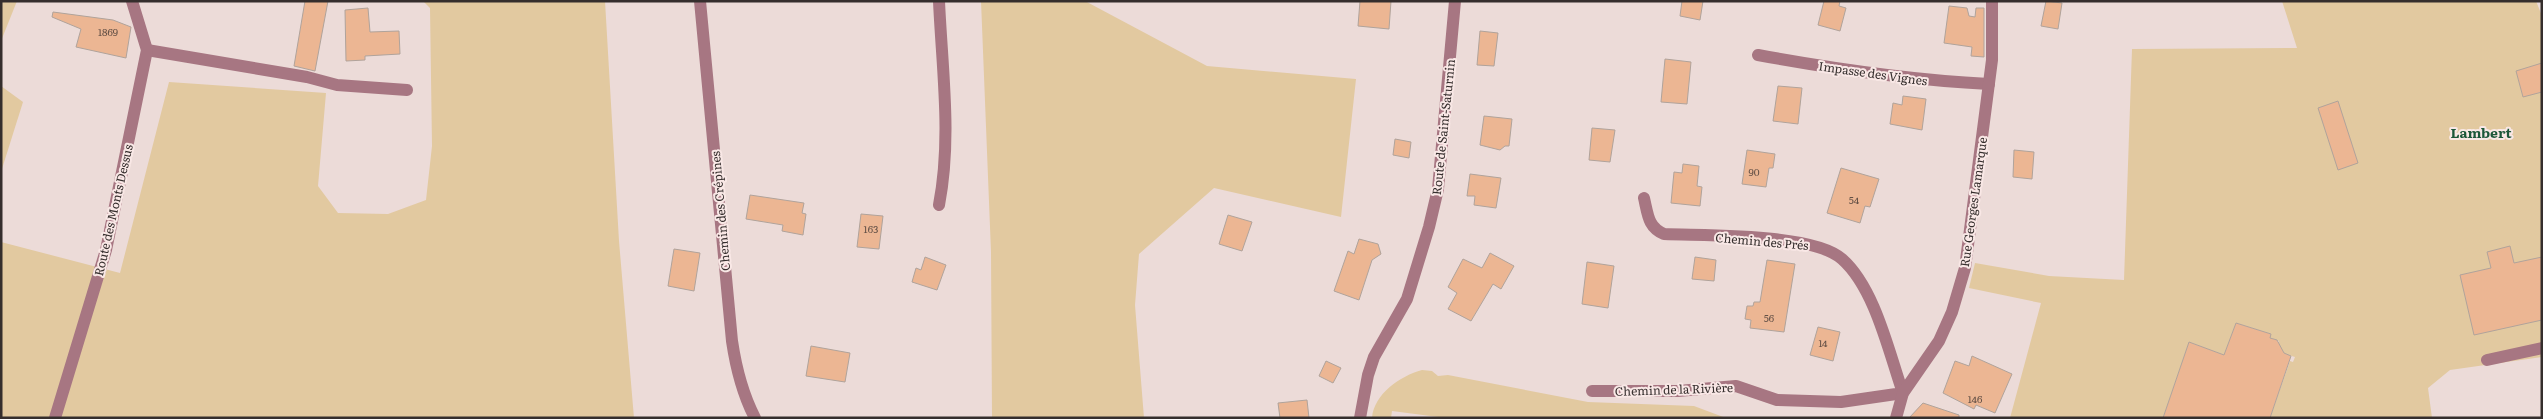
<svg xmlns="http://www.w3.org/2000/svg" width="2543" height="419" viewBox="0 0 2543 419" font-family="Literata,serif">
  <rect width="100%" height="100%" fill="#ecdbd8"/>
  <g fill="#e2c9a0">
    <polygon points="1,1 17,1 1,41"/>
    <polygon points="423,1 605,1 619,241 634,418 1,418 1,242 120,273 169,82 326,93 318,186 338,213 388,214 426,200 432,146 430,8"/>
    <polygon points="981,1 1085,1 1207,66 1356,79 1341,217 1214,188 1139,254 1135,305 1144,418 992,418 991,252"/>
    <polygon points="2282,1 2536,1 2542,16 2542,357 2450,370 2428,388 2432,418 2270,418 2290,361 2293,362 2295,357 2282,353 2278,345 2279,341 2270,338 2271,334 2236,323 2224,355 2189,342 2163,418 2010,418 2041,303 1969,288 1975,263 2049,276 2124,280 2132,49 2297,48"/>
    <polygon points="1,86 23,102 1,172"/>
    <path d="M1422 370 1432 371 1438 376 1448 375 1588 402 1694 406 1726 418H1446L1392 411 1391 418H1372C1374 394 1400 376 1422 370Z"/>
  </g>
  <g fill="#ecb693" stroke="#b0a39b">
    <polygon points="305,1 328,1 315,71 294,66"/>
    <polygon points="1360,1 1391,1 1389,29 1358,26"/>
    <polygon points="1682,1 1703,1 1700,20 1680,16"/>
    <polygon points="1824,1 1840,1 1839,6 1846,8 1840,31 1818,25"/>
    <polygon points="2046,1 2062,3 2058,29 2041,26"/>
    <polygon points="1949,6 1967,8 1969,16 1975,17 1976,8 1984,8 1984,57 1971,56 1972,47 1944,43"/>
    <polygon points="368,8 370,32 399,31 400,54 365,56 365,60 346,61 345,10"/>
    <polygon points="53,12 113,20 131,27 126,58 76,47 81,29 52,17"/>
    <polygon points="1480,31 1498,33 1494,66 1477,65"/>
    <polygon points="1665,59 1691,62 1687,104 1661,102"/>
    <polygon points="2542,63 2542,92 2523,97 2516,71"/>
    <polygon points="1778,86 1802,88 1798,124 1773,121"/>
    <polygon points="1903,96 1926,99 1922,130 1890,124 1893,103 1902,105"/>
    <polygon points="2338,101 2358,163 2338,170 2318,108"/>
    <polygon points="1484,116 1512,119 1509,146 1505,146 1500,150 1480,145"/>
    <polygon points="1592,128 1615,130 1610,162 1589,160"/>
    <polygon points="1395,139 1411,142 1409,158 1393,155"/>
    <polygon points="1747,150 1775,154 1773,168 1769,168 1766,187 1742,184"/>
    <polygon points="2014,150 2034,152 2032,179 2013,177"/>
    <polygon points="1683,164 1699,166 1697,186 1702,187 1700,206 1671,203 1674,172 1682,173"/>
    <polygon points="1841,168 1879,179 1870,207 1865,206 1860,223 1827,213"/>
    <polygon points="1470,174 1501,178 1496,208 1474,205 1475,196 1467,196"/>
    <polygon points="750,195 804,203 802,213 806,214 803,235 782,231 783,225 746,219"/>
    <polygon points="861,214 883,216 879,249 857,247"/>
    <polygon points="1228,215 1252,222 1242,251 1219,244"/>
    <polygon points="1359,239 1378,244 1381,254 1372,260 1359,300 1334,291 1348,251 1354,254"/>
    <polygon points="2510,246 2514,263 2542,257 2542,320 2474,335 2460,275 2491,268 2487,252"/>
    <polygon points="674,249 700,253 694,291 668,286"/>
    <polygon points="1490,253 1514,266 1501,289 1493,284 1471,321 1448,309 1457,293 1448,287 1463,259 1482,268"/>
    <polygon points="925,257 946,265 937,290 912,282 916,268 921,270"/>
    <polygon points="1695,257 1716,260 1714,281 1692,279"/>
    <polygon points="1767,260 1795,264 1784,332 1750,328 1751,320 1745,319 1747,306 1753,306 1754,302 1760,302"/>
    <polygon points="1587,262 1614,266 1608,308 1582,304"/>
    <polygon points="2236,323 2271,334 2270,338 2277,340 2284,353 2291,356 2270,418 2163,418 2189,342 2224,355"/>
    <polygon points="1818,327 1840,332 1833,361 1810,355"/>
    <polygon points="811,346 850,353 845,382 806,376"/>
    <polygon points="1972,356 2012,374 1995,413 1976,405 1974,409 1943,393 1955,361 1969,366"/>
    <polygon points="1326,361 1341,368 1333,383 1319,376"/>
    <polygon points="1307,400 1309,418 1280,418 1278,403"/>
    <polygon points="1923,403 1959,415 1959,418 1909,418"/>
  </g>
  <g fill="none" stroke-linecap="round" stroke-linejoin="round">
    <g stroke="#a77682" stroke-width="12">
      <path d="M700 1 732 341C736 368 742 393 755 418"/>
      <polyline points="147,50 307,77 337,85 407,90"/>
      <path d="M1758 55C1834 69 1911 80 1989 84"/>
      <path d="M939 205C952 138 942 69 939 1"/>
      <polyline points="2487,360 2542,348"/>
      <path d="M1592 391H1678L1736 386 1777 400 1841 402 1903 393C1889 353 1875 288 1842 259 1813 233 1706 236 1664 234 1648 227 1648 215 1644 198"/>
      <polyline points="55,418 106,250 147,50 132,1"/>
      <polyline points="1360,418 1368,375 1374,357 1407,299 1429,227 1438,189 1455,1"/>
      <polyline points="1896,418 1903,393 1939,341 1952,312 1965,268 1992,60 1992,1"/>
    </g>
  </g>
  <g text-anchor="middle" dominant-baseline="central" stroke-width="4" stroke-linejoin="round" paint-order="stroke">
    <g font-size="10" fill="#635046">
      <text x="108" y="31">1869</text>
      <text x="1754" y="171">90</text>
      <text x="1854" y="199">54</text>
      <text x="871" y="228">163</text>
      <text x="1769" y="317">56</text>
      <text x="1823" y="342">14</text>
      <text x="1975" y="398">146</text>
    </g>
    <g font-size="12" fill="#352e2d" stroke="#f9e8e6">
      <text transform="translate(1873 73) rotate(8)">Impasse des Vignes</text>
      <text transform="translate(1443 127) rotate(-84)">Route de Saint-Saturnin</text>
      <text transform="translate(1973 202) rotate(-82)">Rue Georges Lamarque</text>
      <text transform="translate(113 210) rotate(-77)">Route des Monts Dessus</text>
      <text transform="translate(720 211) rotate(-95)">Chemin des Crépines</text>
      <text transform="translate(1762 241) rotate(5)">Chemin des Prés</text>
      <text transform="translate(1674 389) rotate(-2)">Chemin de la Rivière</text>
    </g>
    <g font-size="14" font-weight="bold" fill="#1c5739" stroke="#f9e8e6">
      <text x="2481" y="132">Lambert</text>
    </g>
  </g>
  <rect width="2543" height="419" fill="none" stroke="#352e2d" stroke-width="5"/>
</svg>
